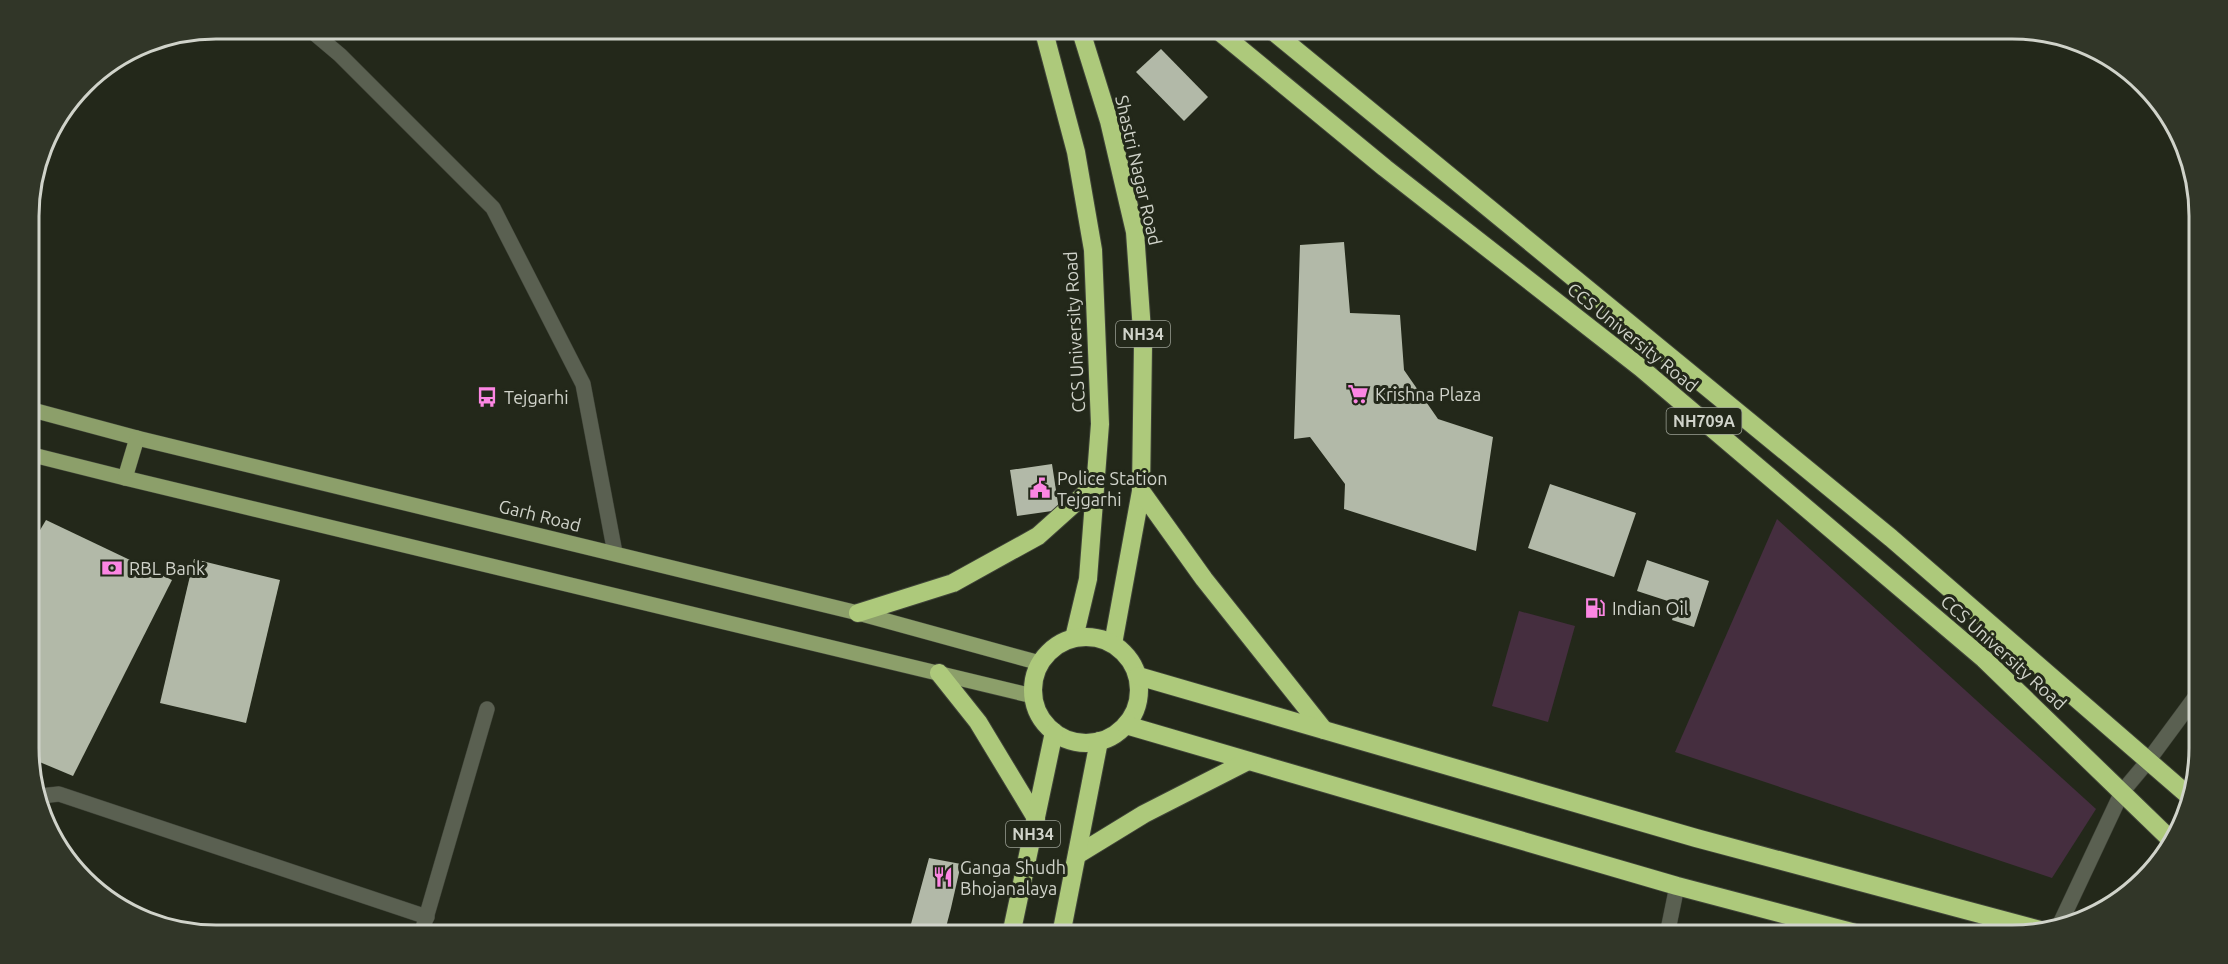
<svg xmlns="http://www.w3.org/2000/svg" width="2228" height="964" viewBox="0 0 2228 964" font-family="Ubuntu,sans-serif">
  <rect width="100%" height="100%" fill="#23281a"/>
  <g fill="#452e3f">
    <polygon points="1777,519 2096,809 2052,878 1675,752"/>
    <polygon points="1519,611 1575,626 1548,722 1492,706"/>
  </g>
  <g fill="#b2b9a8">
    <polygon points="1161,49 1208,97 1184,121 1136,72"/>
    <polygon points="1344,242 1350,313 1400,315 1404,370 1438,419 1493,437 1476,551 1344,509 1345,484 1310,437 1294,439 1300,245"/>
    <polygon points="1052,464 1059,510 1017,516 1010,470"/>
    <polygon points="1550,484 1636,513 1614,577 1528,548"/>
    <polygon points="46,520 172,580 73,776 30,758 30,547"/>
    <polygon points="194,559 280,580 246,723 160,703"/>
    <polygon points="1647,560 1709,581 1694,627 1672,620 1677,604 1637,591"/>
    <polygon points="929,858 961,864 951,908 944,935 908,935"/>
  </g>
  <g fill="none" stroke-linecap="round" stroke-linejoin="round">
    <g stroke="#3f4338" stroke-width="16">
      <g id="minor">
        <polyline points="308,28 340,55 493,208 583,384 615,553"/>
        <polyline points="40,796 59,794 427,917"/>
        <polyline points="2058,928 2122,792 2148,761 2199,692"/>
        <polyline points="421,935 487,709"/>
        <polyline points="1667,935 1677,886"/>
      </g>
    </g>
    <g stroke="#3f4338" stroke-width="16">
      <g id="major">
        <polyline points="29,409 137,438 858,613 1040,663"/>
        <polyline points="29,454 125,478 1033,696"/>
        <polyline points="125,478 137,438"/>
      </g>
    </g>
    <g stroke="#3f4338" stroke-width="20">
      <g id="highway">
        <polyline points="1043,28 1076,152 1093,250 1100,424 1088,579 1074,638"/>
        <polyline points="1080,28 1109,121 1135,232 1143,345 1141,491 1113,644"/>
        <polyline points="1215,28 1385,168 1641,368 1984,659 2170,839"/>
        <polyline points="1269,28 1891,538 2190,797"/>
        <polyline points="1141,491 1204,579 1324,730"/>
        <polyline points="858,613 953,583 1038,536 1095,485"/>
        <circle cx="1086" cy="690" r="53"/>
        <polyline points="939,673 978,722 1036,818"/>
        <polyline points="1138,676 1696,838 2044,931"/>
        <polyline points="1126,725 1677,886 1863,935"/>
        <polyline points="1077,855 1144,814 1248,761"/>
        <polyline points="1011,935 1054,732"/>
        <polyline points="1061,935 1099,741"/>
      </g>
    </g>
    <use href="#minor" stroke="#5a6051" stroke-width="15"/>
    <use href="#major" stroke="#8c9f6a" stroke-width="15"/>
    <use href="#highway" stroke="#adc97b" stroke-width="18"/>
  </g>
  <defs>
    <g id="supermarket-bare" transform="scale(1.62)"><path d="M-6-5.5h2.5l.6 2H6L4.5 2H-2.5L-4.4-4H-6ZM-1.5 3.2a1.3 1.3 0 1 0 .1 0ZM3 3.2a1.3 1.3 0 1 0 .1 0Z" fill="#fc86e3" stroke="#23281a" stroke-width="2.5" paint-order="stroke"/></g>
    <g id="bus-bare" transform="scale(1.62)"><path d="M-5-6H5V4H4V6H2V4H-2V6H-4V4H-5ZM-3.5-4V0h7V-4ZM-3.5 1.2v1.5H-2V1.2ZM2 1.2v1.5H3.5V1.2Z" fill="#fc86e3" stroke="#23281a" stroke-width="2.5" paint-order="stroke"/></g>
    <g id="civic-bare" transform="scale(1.62)"><path d="M-.6-6.5H3V-4.5H.6V-3L4-1V1h2V6H-6V1h2V-1L-.6-3ZM-1.2 2.5V6h2.4V2.5Z" fill="#fc86e3" stroke="#23281a" stroke-width="2.5" paint-order="stroke"/></g>
    <g id="bank-bare" transform="scale(1.62)"><path d="M-6-4H6V4H-6ZM0-2.3a2.3 2.3 0 1 0 0 4.6a2.3 2.3 0 1 0 0-4.6Z" fill="#fc86e3" stroke="#23281a" stroke-width="2.5" paint-order="stroke"/></g>
    <g id="fuel-bare" transform="scale(1.62)"><path d="M-5.5-6h7V0h2V4h1.3V-2.5L3-4.5l.8-.8L6-3V5H2.5V1h-1V6h-7ZM-4.2-4.7v3.2H.2V-4.7Z" fill="#fc86e3" stroke="#23281a" stroke-width="2.5" paint-order="stroke"/></g>
    <g id="restaurant-bare" transform="scale(1.62)"><path d="M-5-6h1v4h1v-4h1v4h1v-4h1v5L-1.5 .5V6h-2V.5L-5-1ZM5-6V6H3V1.5H1.5Q1.5-4 5-6Z" fill="#fc86e3" stroke="#23281a" stroke-width="2.5" paint-order="stroke"/></g>
  </defs>
  <g fill-rule="evenodd">
    <use href="#supermarket-bare" x="1358" y="394"/>
    <use href="#bus-bare" x="487" y="397"/>
    <use href="#civic-bare" x="1040" y="488"/>
    <use href="#bank-bare" x="112" y="568"/>
    <use href="#fuel-bare" x="1595" y="608"/>
    <use href="#restaurant-bare" x="943" y="877"/>
  </g>
  <g text-anchor="middle" dominant-baseline="central" stroke-width="6" stroke-linejoin="round" paint-order="stroke">
    <g fill="#23281a" stroke="#9ca095" stroke-width="1.5">
      <rect x="1116" y="321" width="54" height="26" rx="4.5"/>
      <rect x="1666.5" y="408" width="75" height="26" rx="4.5"/>
      <rect x="1006" y="821" width="54" height="26" rx="4.5"/>
    </g>
    <g font-size="16" font-weight="bold" fill="#d0d3ca">
      <text x="1143" y="334">NH34</text>
      <text x="1704" y="421">NH709A</text>
      <text x="1033" y="834">NH34</text>
    </g>
    <g font-size="18" fill="#d0d3ca" stroke="#23281a">
      <text transform="translate(1139 170) rotate(77)">Shastri Nagar Road</text>
      <text transform="translate(1074 332) rotate(-93)">CCS University Road</text>
      <text transform="translate(1633 337) rotate(39)">CCS University Road</text>
      <text transform="translate(540 515) rotate(14)">Garh Road</text>
      <text transform="translate(2004 652) rotate(42)">CCS University Road</text>
    </g>
    <g font-size="18" fill="#d0d3ca" stroke="#23281a" text-anchor="start">
      <text x="1375" y="394">Krishna Plaza</text>
      <text x="504" y="397">Tejgarhi</text>
      <text x="1057" y="478">Police Station<tspan x="1057" dy="21">Tejgarhi</tspan></text>
      <text x="129" y="568">RBL Bank</text>
      <text x="1612" y="608">Indian Oil</text>
      <text x="960" y="867">Ganga Shudh<tspan x="960" dy="21">Bhojanalaya</tspan></text>
    </g>
  </g>
  <path d="M0 0H2228V964H0ZM216 39H2012A177 177 0 0 1 2189 216V748A177 177 0 0 1 2012 925H216A177 177 0 0 1 39 748V216A177 177 0 0 1 216 39Z" fill="#313628" fill-rule="evenodd"/>
  <path fill="none" stroke="#d0d3ca" stroke-width="3" d="M216 39H2012A177 177 0 0 1 2189 216V748A177 177 0 0 1 2012 925H216A177 177 0 0 1 39 748V216A177 177 0 0 1 216 39Z"/>
</svg>
